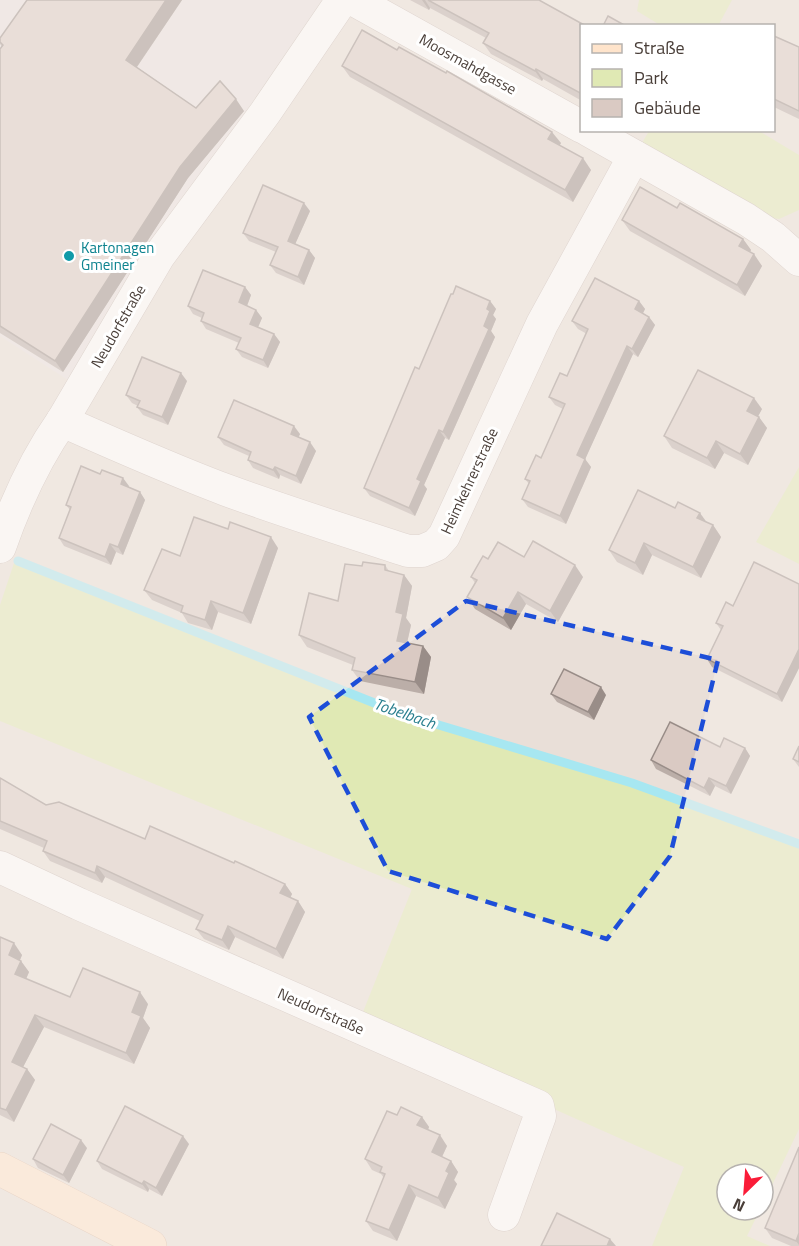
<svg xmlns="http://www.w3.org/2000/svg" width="799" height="1246" viewBox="0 0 799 1246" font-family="'Titillium Web',sans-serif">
  <rect width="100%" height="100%" fill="#f5efea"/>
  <path fill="#e9dfd8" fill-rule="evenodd" d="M0 0H799V1246H0ZM582 26H774V130H582ZM727 1174H763V1210H727Z"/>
  <polygon fill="#e8e1df" points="0,0 337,0 71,382 0,336"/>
  <g fill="#e0e9b4">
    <polygon points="639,0 732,0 718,26 660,25 637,11"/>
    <polygon points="649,131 759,131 799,155 799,210 779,219 766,217 642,143"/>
    <polygon points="799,467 799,564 756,542"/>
    <polygon points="15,560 400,715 632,784 799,846 799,1129 763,1204 763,1174 727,1174 727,1210 760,1210 747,1236 770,1246 652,1246 684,1167 359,1022 412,889 0,721 0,605"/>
  </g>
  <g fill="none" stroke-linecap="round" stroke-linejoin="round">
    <polyline stroke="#a7e7f1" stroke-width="9" points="18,561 402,714 632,783 799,844"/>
    <g stroke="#c4b7b0" stroke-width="33">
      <g id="street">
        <polyline points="354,0 582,127"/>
        <polyline points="588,130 746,219 773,237 799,260"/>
        <path d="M62 421C116 445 170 469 226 490 286 512 347 531 408 551H422L436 545 444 536 542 324 634 156"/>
        <path d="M0 547C16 501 34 461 62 421L159 256 265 113 342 0"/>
        <polyline points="0,867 79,904 538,1106 540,1116 504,1215"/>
      </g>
    </g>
    <g stroke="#d8b89d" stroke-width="34">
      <polyline id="secondary" points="0,1169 150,1246"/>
    </g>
    <use href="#street" stroke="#fff" stroke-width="32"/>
    <use href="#secondary" stroke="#ffe4cb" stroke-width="33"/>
  </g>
  <g fill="#bbaea8">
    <polygon points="27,0 182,0 137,67 196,108 244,111 188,178 63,372 0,333 0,49 2,47 0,44 0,38"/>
    <polygon points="410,0 539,0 582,26 582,101 543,79 542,81 491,54 483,43 486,38 430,8 429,10"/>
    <polygon points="774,36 799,47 799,119 774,107"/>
    <polygon points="342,66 561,143 559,146 591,170 573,202 350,77"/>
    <polygon points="677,208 743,239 751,250 750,252 762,266 745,296 630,231 622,220"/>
    <polygon points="310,211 295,244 309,250 315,258 304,285 276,273 270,265 276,252 249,241 243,233"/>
    <polygon points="245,287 251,295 247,306 256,310 262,318 258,327 274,334 280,342 268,368 242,357 236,349 239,343 206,329 201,321 202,318 193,314 188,306"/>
    <polygon points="490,301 496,309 493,315 496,319 491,331 495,337 449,440 445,438 424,485 427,489 415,516 370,496 364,488 419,369"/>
    <polygon points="639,301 645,309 643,313 649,317 655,325 638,357 633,354 585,459 591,467 566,524 528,507 522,499 529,484 525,479 541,458 563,409 555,405 549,397 567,376 587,334 578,329 572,321"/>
    <polygon points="187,381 168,425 143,415 137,407 138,406 132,403 126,395"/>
    <polygon points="762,409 758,416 767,428 748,465 724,453 715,469 672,448 664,436"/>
    <polygon points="300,434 298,438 316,451 301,484 280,475 279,479 253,468 248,460 249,456 224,445 218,437"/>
    <polygon points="100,474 123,478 128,487 140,492 145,500 123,555 116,552 111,565 64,546 59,538 70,510 66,505"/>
    <polygon points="675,508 713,525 721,537 701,578 652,555 643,575 617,562 609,550"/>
    <polygon points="278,548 251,624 218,612 212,630 188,623 182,613 152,600 144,590 180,556"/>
    <polygon points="524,557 583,577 558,622 526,604 511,630 475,609 467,597 475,583 471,577 488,559"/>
    <polygon points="385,565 389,571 404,575 412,586 406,618 411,625 407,643 423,646 431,657 424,694 360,681 352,670 353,665 307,647 299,635 338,601 362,566"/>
    <polygon points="799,584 799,668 782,702 712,667 707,659 721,630 716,623 733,606"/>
    <polygon points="551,694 606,695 594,720 557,702"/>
    <polygon points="799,746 799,767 793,759"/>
    <polygon points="745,748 750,756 731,794 715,786 710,796 656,769 651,760"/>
    <polygon points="0,778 46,805 145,839 234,863 285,884 292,894 290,897 298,901 305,912 283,959 235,937 229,950 204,939 196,929 200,921 105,877 102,883 50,861 43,851 44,848 0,829"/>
    <polygon points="0,937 22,955 20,960 29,972 26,979 70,997 148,1004 143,1018 150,1028 134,1064 44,1027 23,1067 27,1069 35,1080 14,1122 0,1115"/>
    <polygon points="397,1115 422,1117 429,1127 428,1130 447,1146 442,1157 451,1161 458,1172 454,1180 457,1184 445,1209 416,1196 397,1241 373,1231 366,1221 384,1178 381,1174 372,1170 365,1159"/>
    <polygon points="189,1144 162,1196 149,1189 148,1192 102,1169 97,1161"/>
    <polygon points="799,1147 799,1246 791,1246 772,1238 765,1228"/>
    <polygon points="87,1148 69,1183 38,1168 33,1159"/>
  </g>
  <g fill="#998d88">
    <polygon points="166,0 182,0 134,71 126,60"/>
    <polygon points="422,0 425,0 430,8 429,10"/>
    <polygon points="536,69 543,79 542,81 535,71"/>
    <polygon points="236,99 244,111 188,178 63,372 55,361 180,167"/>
    <polygon points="552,132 561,143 556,151 548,139"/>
    <polygon points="583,158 591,170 573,202 565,190"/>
    <polygon points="304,203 310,211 293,249 288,241"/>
    <polygon points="743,239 751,250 747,257 739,246"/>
    <polygon points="309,250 315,258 304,285 298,277"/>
    <polygon points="754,254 762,266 745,296 737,285"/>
    <polygon points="245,287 251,295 245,311 239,302"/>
    <polygon points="490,301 496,309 493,315 496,319 491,331 495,337 449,440 443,432 484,326 487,309"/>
    <polygon points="639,301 645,309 641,317 635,309"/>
    <polygon points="256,310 262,318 256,332 250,324"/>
    <polygon points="649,317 655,325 638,357 632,349"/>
    <polygon points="274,334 280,342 268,368 263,360"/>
    <polygon points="627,346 633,354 583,464 577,455"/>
    <polygon points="181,373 187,381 168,425 162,417"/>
    <polygon points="754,398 762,409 755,422 747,411"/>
    <polygon points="759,417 767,428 748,465 740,454"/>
    <polygon points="294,426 300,434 296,442 291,434"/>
    <polygon points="439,430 445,438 424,485 427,489 415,516 409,508 417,479"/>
    <polygon points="716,441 724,453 715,469 707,458"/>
    <polygon points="310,442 316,451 301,484 296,476"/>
    <polygon points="585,459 591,467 566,524 560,516"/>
    <polygon points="275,467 280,475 279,479 273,470"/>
    <polygon points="123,478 129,486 127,492 121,484"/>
    <polygon points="140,492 145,500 123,555 118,547"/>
    <polygon points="700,513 708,524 697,518"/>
    <polygon points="713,525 721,537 701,578 693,567"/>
    <polygon points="271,537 278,548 251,624 243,613"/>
    <polygon points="644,543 652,555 643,575 635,563"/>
    <polygon points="110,544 116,552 111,565 105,557"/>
    <polygon points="575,565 583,577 558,622 550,611"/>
    <polygon points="404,575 412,586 406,618 411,625 405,652 397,641 396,612"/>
    <polygon points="518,592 526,604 511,630 503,618"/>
    <polygon points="211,601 218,612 212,630 205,620"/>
    <polygon points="423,646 431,657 424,694 415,682"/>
    <polygon points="799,649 799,668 782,702 777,694"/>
    <polygon points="601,687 606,695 594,720 588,712"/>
    <polygon points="745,748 750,756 731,794 726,786"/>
    <polygon points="709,778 715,786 710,796 704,788"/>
    <polygon points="97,866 105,877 102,883 95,873"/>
    <polygon points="285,884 292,894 288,903 280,893"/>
    <polygon points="298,901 305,912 283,959 276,949"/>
    <polygon points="228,926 235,937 229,950 222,940"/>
    <polygon points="14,943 22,955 17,967 9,955"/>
    <polygon points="21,961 29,972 23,986 15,974"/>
    <polygon points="140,992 148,1004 143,1018 150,1028 134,1064 126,1053 132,1012"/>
    <polygon points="35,1015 44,1027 20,1073 12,1062"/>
    <polygon points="27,1069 35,1080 14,1122 6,1110"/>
    <polygon points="422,1117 429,1127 425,1136 417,1125"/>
    <polygon points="440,1135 447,1146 439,1163 432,1152"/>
    <polygon points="183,1136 189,1144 162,1196 156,1188"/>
    <polygon points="81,1140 87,1148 69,1183 63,1175"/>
    <polygon points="451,1161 458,1172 454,1180 457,1184 445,1209 438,1198 446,1171"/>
    <polygon points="144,1181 149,1189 148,1192 142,1184"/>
    <polygon points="409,1185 416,1196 397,1241 389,1230"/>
    <polygon points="799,1233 799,1245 796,1241"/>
    <polygon points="610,1239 616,1246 607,1246"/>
  </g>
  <g fill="#dacac3" stroke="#998d88" stroke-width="1.5">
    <polygon points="27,0 166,0 126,60 196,108 220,81 236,99 180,167 55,361 0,326 0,49 3,45 0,42 0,38"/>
    <polygon points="428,0 539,0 586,26 582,26 582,94 536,69 535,71 483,43 489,33"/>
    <polygon points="608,16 626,26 603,26"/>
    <polygon points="362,30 397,50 399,47 446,73 447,71 552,132 548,139 583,158 565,190 342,66"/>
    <polygon points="774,36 799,47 799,111 774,99"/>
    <polygon points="263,185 304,203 288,241 309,250 298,277 270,265 278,247 243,233"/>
    <polygon points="640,187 677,208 680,203 743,239 739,246 754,254 737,285 622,220"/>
    <polygon points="203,270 245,287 239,302 256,310 250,324 274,334 263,360 236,349 241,338 201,321 204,313 188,306"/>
    <polygon points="595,278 639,301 635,309 649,317 632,349 627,346 577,455 585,459 560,516 522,499 530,481 525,479 536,455 541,458 565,404 549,397 560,373 567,376 588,329 572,321"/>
    <polygon points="456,286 490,301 487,309 490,311 484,326 489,329 443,432 439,430 417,479 421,481 409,508 364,488 415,367 419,369 451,294 453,294"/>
    <polygon points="142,357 181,373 162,417 137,407 140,401 126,395"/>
    <polygon points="698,370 754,398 747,411 759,417 740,454 716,441 707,458 664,436"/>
    <polygon points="234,400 294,426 291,434 310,442 296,476 275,467 273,470 248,460 251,452 218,437"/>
    <polygon points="81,466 100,474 102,470 123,478 121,484 140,492 118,547 110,544 105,557 59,538 71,507 66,505"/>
    <polygon points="638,490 675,508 678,502 700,513 697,518 713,525 693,567 644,543 635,563 609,550"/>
    <polygon points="194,517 228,529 230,522 271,537 243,613 211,601 205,620 181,612 183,606 144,590 162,549 180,556"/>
    <polygon points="533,541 575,565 550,611 518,592 503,618 467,597 477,580 471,577 483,556 488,559 498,542 524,557"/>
    <polygon points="363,562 385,565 385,570 404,575 396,612 403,614 397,641 423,646 415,682 352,670 355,658 299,635 309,593 338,601 345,564 362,566"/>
    <polygon points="754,562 799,584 799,649 777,694 707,659 723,626 716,623 726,602 733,606"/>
    <polygon points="564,669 601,687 588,712 551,694"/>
    <polygon points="670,722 720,747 724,738 745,748 726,786 709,778 704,788 651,760"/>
    <polygon points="799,746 799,762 793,759"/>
    <polygon points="0,778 46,805 59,802 145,839 150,826 234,863 235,861 285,884 280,893 298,901 276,949 228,926 222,940 196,929 203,915 97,866 95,873 43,851 47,841 0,821"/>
    <polygon points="0,937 14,943 9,955 21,961 15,974 70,997 83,968 140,992 132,1012 141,1016 126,1053 35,1015 12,1062 27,1069 6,1110 0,1108"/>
    <polygon points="125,1106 183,1136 156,1188 144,1181 142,1184 97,1161"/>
    <polygon points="401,1107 422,1117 417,1125 440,1135 432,1152 451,1161 446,1171 449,1173 438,1198 409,1185 389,1230 366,1221 385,1174 380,1172 382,1167 365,1159 387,1111 397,1115"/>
    <polygon points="51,1124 81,1140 63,1175 33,1159"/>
    <polygon points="799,1147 799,1233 796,1241 765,1228"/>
    <polygon points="557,1213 610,1239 607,1246 541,1246"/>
  </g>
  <path d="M0 0H799V1246H0ZM466 601 718 660 670 856 607 939 388 871 309 717Z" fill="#f5efea" fill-opacity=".55" fill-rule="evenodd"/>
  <path fill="none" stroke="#1d4ed8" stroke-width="4.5" stroke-dasharray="12 8" stroke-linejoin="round" d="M466 601 718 660 670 856 607 939 388 871 309 717Z"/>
  <circle fill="#0f9aa8" stroke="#fff" stroke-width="2" cx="69" cy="256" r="6"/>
  <g text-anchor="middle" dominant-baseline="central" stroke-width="6" stroke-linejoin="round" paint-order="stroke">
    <g font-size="15" fill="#493e38" stroke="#fff">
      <text transform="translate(468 64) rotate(29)">Moosmahdgasse</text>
      <text transform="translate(118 326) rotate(-60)">Neudorfstraße</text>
      <text transform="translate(469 481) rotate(-65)">Heimkehrerstraße</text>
      <text transform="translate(321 1011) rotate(24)">Neudorfstraße</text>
    </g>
    <g font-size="15" fill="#0d838f" stroke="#fff" text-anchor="start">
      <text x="81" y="247">Kartonagen<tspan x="81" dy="17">Gmeiner</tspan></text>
    </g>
    <g font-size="16" font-style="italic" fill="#287e8e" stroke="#fff">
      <text transform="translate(405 713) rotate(19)">Tobelbach</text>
    </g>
  </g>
  <rect x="580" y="24" width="195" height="108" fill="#ffffff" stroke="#b6b2af" stroke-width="1.5"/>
  <rect x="592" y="44" width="30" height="9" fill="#ffe4cb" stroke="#b6b2af" stroke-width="1.5"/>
  <text x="634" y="54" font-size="18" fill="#493e38">Straße</text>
  <rect x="592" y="69" width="30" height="18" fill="#e0e9b4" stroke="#b6b2af" stroke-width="1.5"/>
  <text x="634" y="84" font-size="18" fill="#493e38">Park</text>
  <rect x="592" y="99" width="30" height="18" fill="#dacac3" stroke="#b6b2af" stroke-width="1.5"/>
  <text x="634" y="114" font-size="18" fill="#493e38">Gebäude</text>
  <g transform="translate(745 1192) rotate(205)"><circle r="28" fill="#ffffff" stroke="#b6b2af" stroke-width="1.5"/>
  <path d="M0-4.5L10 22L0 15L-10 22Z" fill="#fa1c38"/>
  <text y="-9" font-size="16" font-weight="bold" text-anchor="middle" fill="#493e38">N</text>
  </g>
</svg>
